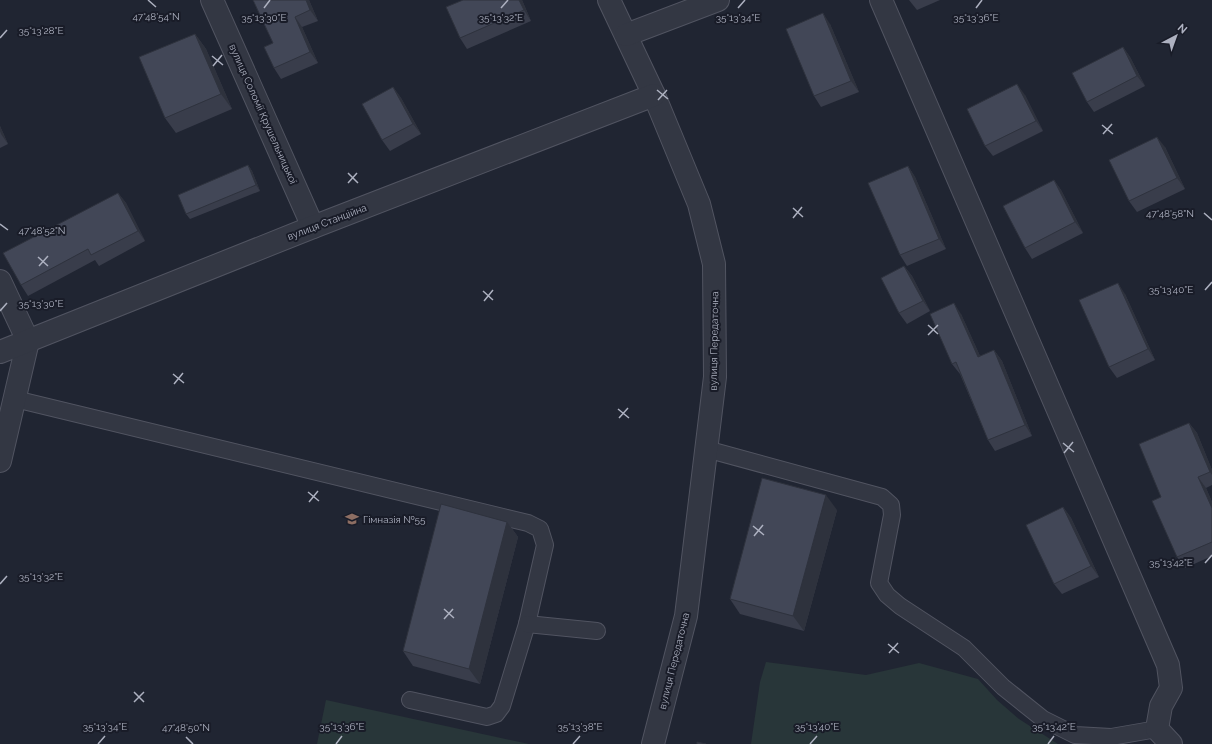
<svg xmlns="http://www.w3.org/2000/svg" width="1212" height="744" viewBox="0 0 1212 744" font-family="Raleway,sans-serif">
  <rect width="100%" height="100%" fill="#202532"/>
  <g fill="#283639">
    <polygon points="766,662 866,675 919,663 978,679 997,700 1019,719 1058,744 751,744 760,682"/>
    <polygon points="326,700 529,744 317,744"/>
  </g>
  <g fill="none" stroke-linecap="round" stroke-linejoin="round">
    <g stroke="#515461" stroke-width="18">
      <g id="lane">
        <polyline points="15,399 528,523 540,529 545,545 527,624 502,706 496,714 487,717 410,700"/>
        <polyline points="706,449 882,497 891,505 892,515 879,583 887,595 900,606 964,648 1003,687 1043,719 1075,735 1111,737 1157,729"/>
        <polyline points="527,624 597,631"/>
      </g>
    </g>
    <g stroke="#515461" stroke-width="24">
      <g id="street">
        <polyline points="212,0 313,227"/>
        <polyline points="609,0 654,95 699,204 714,264 715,377 686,616 653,744"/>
        <polyline points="881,0 1168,665 1171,688 1161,706 1157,729 1171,744"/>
        <polyline points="626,35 718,0"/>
        <polyline points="0,281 28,341 0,461"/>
        <polyline points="0,352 313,227 654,95"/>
      </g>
    </g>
    <use href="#lane" stroke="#333743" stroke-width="16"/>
    <use href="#street" stroke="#333743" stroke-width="22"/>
  </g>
  <g fill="#393d4b">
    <polygon points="253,0 309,0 318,21 302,27 318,63 281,79 274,68 273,43"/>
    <polygon points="463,0 522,0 531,21 467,49 460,38"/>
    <polygon points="909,0 940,0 917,10"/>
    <polygon points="830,24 859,92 821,107 814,96"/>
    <polygon points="195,34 206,49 232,109 176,133 165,118"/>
    <polygon points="1123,47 1130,57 1145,86 1094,112 1087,102"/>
    <polygon points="393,87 401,98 421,134 390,151 382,140"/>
    <polygon points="1025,95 1043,131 993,156 985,146"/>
    <polygon points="0,126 8,144 0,148"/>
    <polygon points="1165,147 1185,189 1137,212 1129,201"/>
    <polygon points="248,165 252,171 260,191 190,219 186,214"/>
    <polygon points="908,166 915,177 946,249 907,266 900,255"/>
    <polygon points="1054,180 1061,190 1083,233 1032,259 1025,248"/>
    <polygon points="118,193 126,203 145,241 99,266 95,260 28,296 21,285"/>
    <polygon points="904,266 912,276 930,311 907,324 899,313"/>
    <polygon points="1125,294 1155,360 1117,378 1109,367"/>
    <polygon points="961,314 980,356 994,350 1002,361 1032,436 995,451 988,440 960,374 952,364"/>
    <polygon points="1189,423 1197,433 1212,470 1212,485 1206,488 1212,502 1212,556 1185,568 1177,557"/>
    <polygon points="1063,507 1071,518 1099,577 1062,594 1054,584"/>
    <polygon points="837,510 804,631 740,614 730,599"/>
    <polygon points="507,522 518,537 480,684 413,666 403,651"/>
  </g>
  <g fill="#2e323d">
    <polygon points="306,0 309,0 318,21 310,10"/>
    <polygon points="519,0 522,0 531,21 524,10"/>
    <polygon points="823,13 830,24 859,92 851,81"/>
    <polygon points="295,17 302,27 318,63 310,52"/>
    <polygon points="195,34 206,49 232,109 221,94"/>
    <polygon points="1123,47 1130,57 1145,86 1137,76"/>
    <polygon points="1017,84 1025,95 1043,131 1036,121"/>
    <polygon points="393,87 401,98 421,134 413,124"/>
    <polygon points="0,126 8,144 1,134 0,131"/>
    <polygon points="1157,137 1165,147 1185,189 1177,178"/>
    <polygon points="248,165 252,171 260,191 256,185"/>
    <polygon points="908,166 915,177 946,249 939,239"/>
    <polygon points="1054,180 1061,190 1083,233 1075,222"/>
    <polygon points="118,193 126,203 145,241 138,231"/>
    <polygon points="904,266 912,276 930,311 923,301"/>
    <polygon points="1118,283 1125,294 1155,360 1148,349"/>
    <polygon points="954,303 961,314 985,367 978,357"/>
    <polygon points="994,350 1002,361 1032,436 1025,425"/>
    <polygon points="1189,423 1197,433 1212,470 1212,475 1210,472"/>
    <polygon points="1198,477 1206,488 1212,502 1212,508"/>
    <polygon points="826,495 837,510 804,631 793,616"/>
    <polygon points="1063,507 1071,518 1099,577 1091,566"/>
    <polygon points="507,522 518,537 480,684 469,669"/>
  </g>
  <g fill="#424757" stroke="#2e323d">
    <polygon points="253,0 306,0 310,10 295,17 310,52 274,68 264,47 273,43"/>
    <polygon points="463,0 519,0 524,10 460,38 446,7"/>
    <polygon points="823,13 851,81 814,96 786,29"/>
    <polygon points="195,34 221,94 165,118 139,57"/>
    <polygon points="1123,47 1137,76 1087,102 1072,73"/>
    <polygon points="1017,84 1036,121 985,146 967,109"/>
    <polygon points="393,87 413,124 382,140 362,104"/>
    <polygon points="1157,137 1177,178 1129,201 1109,160"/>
    <polygon points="248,165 256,185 186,214 178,195"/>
    <polygon points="908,166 939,239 900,255 868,183"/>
    <polygon points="1054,180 1075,222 1025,248 1003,206"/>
    <polygon points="118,193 138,231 91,255 88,249 21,285 3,253"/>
    <polygon points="904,266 923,301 899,313 881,278"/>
    <polygon points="1118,283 1148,349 1109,367 1079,300"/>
    <polygon points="954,303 978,357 994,350 1025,425 988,440 956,362 952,364 930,314"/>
    <polygon points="1189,423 1210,472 1198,477 1212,508 1212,542 1177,557 1152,501 1161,497 1139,444"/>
    <polygon points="762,478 826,495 793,616 730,599"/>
    <polygon points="441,504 507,522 469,669 403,651"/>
    <polygon points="1063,507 1091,566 1054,584 1026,525"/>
    <polygon points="697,742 706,744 697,744"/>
  </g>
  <path fill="none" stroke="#adb1c0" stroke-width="1.5" d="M148 0 156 7M264 8 270 0M501 8 508 0M738 8 745 0M976 8 982 0M0 38 7 30M212 56 223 65M213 66 222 55M657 90 668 99M658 100 667 90M1102 125 1113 134M1103 134 1112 124M348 173 358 183M348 183 357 173M793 208 803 217M1204 213 1212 220M793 218 802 207M0 224 8 230M38 257 48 266M39 266 48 256M1205 290 1212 282M483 291 493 300M484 301 493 290M0 311 7 303M928 325 938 334M928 335 938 325M173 374 184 383M174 384 183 373M618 409 629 418M619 418 628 408M1063 443 1074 452M1064 453 1073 442M308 492 319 501M309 502 318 491M753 526 764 535M754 536 763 525M1205 563 1212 555M0 584 7 576M444 609 454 618M444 619 453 609M888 644 899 653M889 653 898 643M134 692 144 702M134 702 144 692M186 737 193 744M98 744 105 736M336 744 342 736M573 744 580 736M810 744 817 736M1048 744 1054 736"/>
  <defs>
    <g id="school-bare" transform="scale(1.08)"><path d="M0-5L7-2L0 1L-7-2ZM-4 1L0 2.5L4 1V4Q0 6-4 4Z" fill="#8d6e63" stroke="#191c28" stroke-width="2.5" paint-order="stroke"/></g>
  </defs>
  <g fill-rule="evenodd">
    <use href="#school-bare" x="352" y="519"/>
  </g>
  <g text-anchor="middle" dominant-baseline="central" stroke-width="4" stroke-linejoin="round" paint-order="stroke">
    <g font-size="10" fill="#adb1c0" stroke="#191c28">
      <text transform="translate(263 114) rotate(66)">вулиця Соломії Крушельницької</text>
      <text transform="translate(327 222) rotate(-21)">вулиця Станційна</text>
      <text transform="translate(714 341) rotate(-89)">вулиця Передаточна</text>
      <text transform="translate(674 661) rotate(-76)">вулиця Передаточна</text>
    </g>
    <g font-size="10" fill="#adb1c0" stroke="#191c28" text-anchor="start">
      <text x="363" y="519">Гімназія №55</text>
    </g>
  </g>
  <g font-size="10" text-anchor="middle" fill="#adb1c0" stroke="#191c28" stroke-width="4" stroke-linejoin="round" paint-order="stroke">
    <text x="156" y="20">47°48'54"N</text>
    <text x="264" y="21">35°13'30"E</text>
    <text x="501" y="21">35°13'32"E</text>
    <text x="738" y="21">35°13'34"E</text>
    <text x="976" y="21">35°13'36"E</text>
    <text x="41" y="34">35°13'28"E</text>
    <text x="1170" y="217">47°48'58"N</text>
    <text x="42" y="234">47°48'52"N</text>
    <text x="1171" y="293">35°13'40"E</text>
    <text x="41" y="307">35°13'30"E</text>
    <text x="1171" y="566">35°13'42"E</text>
    <text x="41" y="580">35°13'32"E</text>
    <text x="105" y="730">35°13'34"E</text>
    <text x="342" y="730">35°13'36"E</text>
    <text x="580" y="730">35°13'38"E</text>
    <text x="817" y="730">35°13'40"E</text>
    <text x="1054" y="730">35°13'42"E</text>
    <text x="186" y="731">47°48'50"N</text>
  </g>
  <g transform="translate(1176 36) rotate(41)" stroke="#191c28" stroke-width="3" paint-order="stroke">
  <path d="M0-3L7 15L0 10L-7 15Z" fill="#adb1c0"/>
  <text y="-6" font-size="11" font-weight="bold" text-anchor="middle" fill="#adb1c0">N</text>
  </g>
</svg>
